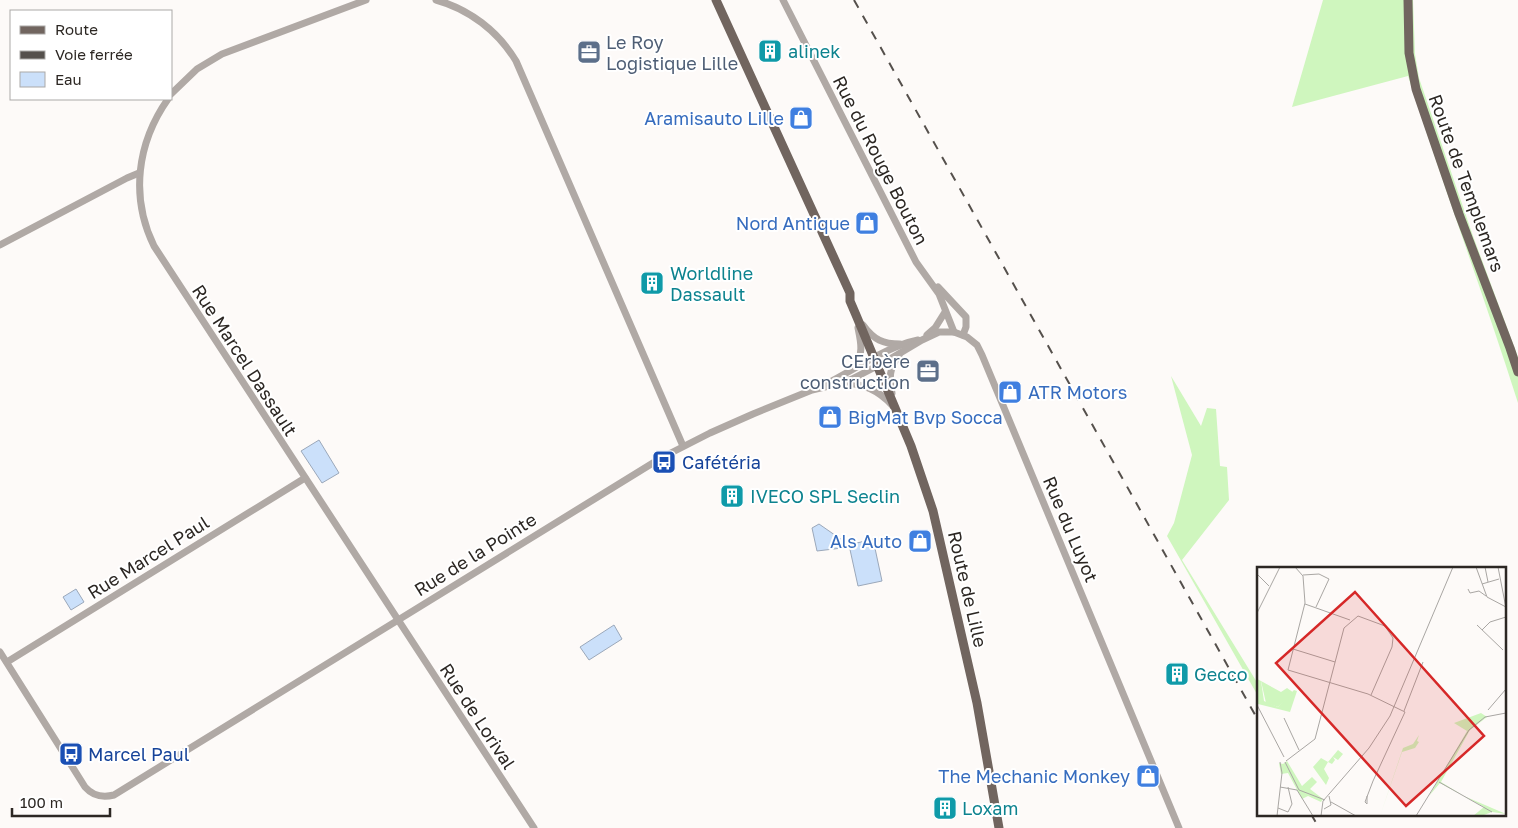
<svg xmlns="http://www.w3.org/2000/svg" width="1518" height="828" viewBox="0 0 1518 828" font-family="'Golos Text',sans-serif">
  <rect width="100%" height="100%" fill="#fdfaf8"/>
  <g fill="#cff6be">
    <path d="M1323 0H1413L1415 54 1419 78 1473 236 1518 357V403C1483 293 1443 185 1408 76L1292 107Z"/>
    <polygon points="1171,376 1201,426 1207,408 1216,409 1220,466 1227,467 1229,500 1182,560 1258,684 1258,696 1167,536 1174,523 1192,455"/>
  </g>
  <g fill="#cbe0fa" stroke="#9ba8ba">
    <polygon points="319,440 339,473 322,483 301,451"/>
    <polygon points="819,524 842,540 842,548 817,551 812,528"/>
    <polygon points="873,539 882,581 858,586 849,545"/>
    <polygon points="76,589 84,602 71,610 63,597"/>
    <polygon points="614,625 622,639 589,660 580,647"/>
  </g>
  <g fill="none" stroke-linecap="round" stroke-linejoin="round">
    <g stroke="#b0a9a5" stroke-width="7">
      <path d="M436 0C469 9 498 31 516 61L683 446"/>
      <polyline points="783,0 916,262 939,294 954,332"/>
      <polyline points="171,94 197,69 222,54 366,0"/>
      <path d="M168 99C137 143 130 197 154 246L534 828"/>
      <polyline points="0,245 127,178 139,173"/>
      <polyline points="938,287 966,317 966,327 963,335"/>
      <path d="M863 325C874 340 883 344 900 344"/>
      <polyline points="927,335 935,328 945,312"/>
      <path d="M854 367C864 355 861 342 858 328"/>
      <path d="M844 383C864 384 878 390 892 405"/>
      <path d="M826 384C856 369 885 347 918 340"/>
      <path d="M892 393C889 378 889 368 899 356"/>
      <path d="M0 652 85 787C93 796 103 798 114 795L661 458 710 433 753 414 812 390 841 383 852 379 885 362 922 340 939 332H954L967 337 977 345 982 355 1179 828"/>
      <polyline points="7,662 305,478"/>
    </g>
    <g stroke="#71655f" stroke-width="9">
      <polyline points="716,0 850,293 850,301 856,315 911,446 933,511 977,703 999,828"/>
      <polyline points="1408,0 1409,53 1416,89 1459,214 1510,348 1518,372"/>
    </g>
    <g stroke="#55504c" stroke-width="2" stroke-dasharray="9 9" stroke-linecap="butt">
      <polyline points="854,0 1258,720"/>
      <polyline points="1311,814 1319,828"/>
    </g>
  </g>
  <defs>
    <g id="building-square" transform="scale(1.25)"><rect x="-9" y="-9" width="18" height="18" rx="4" fill="#0f9aa8" stroke="#fff"/><path d="M-4-6H4V6H1V3H-1V6H-4ZM-2.5-4.3h1.7v1.8h-1.7ZM.8-4.3h1.7v1.8H.8ZM-2.5-1h1.7V.8h-1.7ZM.8-1h1.7V.8H.8Z" fill="#fff"/></g>
    <g id="office-square" transform="scale(1.25)"><rect x="-9" y="-9" width="18" height="18" rx="4" fill="#5c6f8a" stroke="#fff"/><path d="M-6-3h4V-5.5h4V-3h4V5H-6ZM-1-4.5V-3h2v-1.5ZM-6 0V1H6V0Z" fill="#fff"/></g>
    <g id="shop-square" transform="scale(1.25)"><rect x="-9" y="-9" width="18" height="18" rx="4" fill="#3f7fe0" stroke="#fff"/><path d="M-5-2.5h2.3a2.7 3.5 0 0 1 5.4 0H5L5.5 6h-11ZM-1.5-2.5h3a1.5 2.3 0 0 0-3 0Z" fill="#fff"/></g>
    <g id="bus-square" transform="scale(1.25)"><rect x="-9" y="-9" width="18" height="18" rx="4" fill="#1a4fb4" stroke="#fff"/><path d="M-5-6H5V4H4V6H2V4H-2V6H-4V4H-5ZM-3.5-4V0h7V-4ZM-3.5 1.2v1.5H-2V1.2ZM2 1.2v1.5H3.5V1.2Z" fill="#fff"/></g>
  </defs>
  <g fill-rule="evenodd">
    <use href="#building-square" x="770" y="51"/>
    <use href="#office-square" x="589" y="52"/>
    <use href="#shop-square" x="801" y="118"/>
    <use href="#shop-square" x="867" y="223"/>
    <use href="#building-square" x="652" y="283"/>
    <use href="#office-square" x="928" y="371"/>
    <use href="#shop-square" x="1010" y="392"/>
    <use href="#shop-square" x="830" y="417"/>
    <use href="#bus-square" x="664" y="462"/>
    <use href="#building-square" x="732" y="496"/>
    <use href="#shop-square" x="920" y="541"/>
    <use href="#building-square" x="1177" y="674"/>
    <use href="#bus-square" x="71" y="754"/>
    <use href="#shop-square" x="1148" y="776"/>
    <use href="#building-square" x="945" y="808"/>
  </g>
  <g text-anchor="middle" dominant-baseline="central" stroke-width="4" stroke-linejoin="round" paint-order="stroke">
    <g font-size="18" fill="#4e5e75" stroke="#fff" text-anchor="start">
      <text x="606" y="42">Le Roy<tspan x="606" dy="21">Logistique Lille</tspan></text>
      <text x="910" y="361" text-anchor="end">CErbère<tspan x="910" dy="21">construction</tspan></text>
    </g>
    <g font-size="18" fill="#0d838f" stroke="#fff" text-anchor="start">
      <text x="788" y="51">alinek</text>
      <text x="670" y="273">Worldline<tspan x="670" dy="21">Dassault</tspan></text>
      <text x="750" y="496">IVECO SPL Seclin</text>
      <text x="1194" y="674">Gecco</text>
      <text x="962" y="808">Loxam</text>
    </g>
    <g font-size="18" fill="#366cbe" stroke="#fff" text-anchor="end">
      <text x="784" y="118">Aramisauto Lille</text>
      <text x="850" y="223">Nord Antique</text>
      <text x="1028" y="392" text-anchor="start">ATR Motors</text>
      <text x="848" y="417" text-anchor="start">BigMat Bvp Socca</text>
      <text x="902" y="541">Als Auto</text>
      <text x="1130" y="776">The Mechanic Monkey</text>
    </g>
    <g font-size="18" fill="#2c2723" stroke="#fff">
      <text transform="translate(881 160) rotate(63)">Rue du Rouge Bouton</text>
      <text transform="translate(1467 183) rotate(70)">Route de Templemars</text>
      <text transform="translate(245 360) rotate(57)">Rue Marcel Dassault</text>
      <text transform="translate(1071 529) rotate(67)">Rue du Luyot</text>
      <text transform="translate(475 554) rotate(-32)">Rue de la Pointe</text>
      <text transform="translate(148 557) rotate(-32)">Rue Marcel Paul</text>
      <text transform="translate(968 589) rotate(77)">Route de Lille</text>
      <text transform="translate(478 716) rotate(57)">Rue de Lorival</text>
    </g>
    <g font-size="18" fill="#164399" stroke="#fff" text-anchor="start">
      <text x="682" y="462">Cafétéria</text>
      <text x="88" y="754">Marcel Paul</text>
    </g>
  </g>
  <g transform="translate(1257 567)">
    <rect width="249" height="249" fill="#fdfaf8"/>
    <path d="M0 112 4 114 7 134 21 140 37 123 40 124 33 145 1 137ZM224 146 230 150 213 163 184 215 207 229 249 247 235 245 227 248 237 249H216L227 240 183 216 172 229 210 164 197 156ZM162 168 160 174 162 175 158 181 145 185 123 249 146 181 156 177ZM81 183 86 187 81 193 76 190 78 193 75 197 71 195 67 202 72 211 69 218 56 200 64 191 71 195ZM30 194 45 219 55 210 60 215 53 222 66 232 64 235 51 229 45 232 31 206 24 207 22 196 26 197Z" fill="#cff6be"/>
    <path d="M4 114 24 125 30 121 37 126 21 140 9 136Z" fill="#cff6be"/>
    <path fill="none" stroke="#a9a6a3" stroke-width="1" d="M38 0 46 9 48 36 31 103 111 127 148 145 116 214 108 235 110 237V229M219 0 230 30 249 40M228 0 231 15M241 0 249 41M0 7 12 19M46 8 62 7 72 12 59 40M225 17 242 12M211 22 213 26 222 24 229 29M48 37 93 53M0 46 23 0M220 58 246 83M225 63 233 55 249 50M36 82 78 95M0 138 27 190M231 143 249 122M147 144 166 95M27 151 42 183M29 194 58 172 87 61 101 49 128 59 136 71 135 80 114 128M28 195 42 223 68 233M182 215 235 245M23 220 40 223 56 249M74 235 99 249M21 241 31 245 35 237 31 220M67 242 74 238 72 229M20 249 25 206 23 195M64 249 66 234 112 181 133 149 196 0M159 249 212 163 228 150 249 146"/>
    <path fill="#d62828" fill-opacity="0.15" stroke="#d62828" stroke-width="2.5" d="M98 25 227 169 149 239 19 96Z"/>
    <rect width="249" height="249" fill="none" stroke="#2c2723" stroke-width="2.5"/>
  </g>
  <rect x="10" y="10" width="162" height="90" fill="#ffffff" stroke="#aba9a7"/>
  <rect x="20" y="26" width="25" height="8" fill="#71655f" stroke="#aba9a7"/>
  <text x="55" y="35" font-size="15" fill="#2c2723">Route</text>
  <rect x="20" y="51" width="25" height="8" fill="#55504c" stroke="#aba9a7"/>
  <text x="55" y="60" font-size="15" fill="#2c2723">Voie ferrée</text>
  <rect x="20" y="72" width="25" height="15" fill="#cbe0fa" stroke="#aba9a7"/>
  <text x="55" y="85" font-size="15" fill="#2c2723">Eau</text>
  <path d="M12 808v8h98v-8" fill="none" stroke="#2c2723" stroke-width="2.5"/>
  <text x="20" y="808" font-size="15" fill="#2c2723" stroke="#ffffff" stroke-width="4" paint-order="stroke">100 m</text>
</svg>
